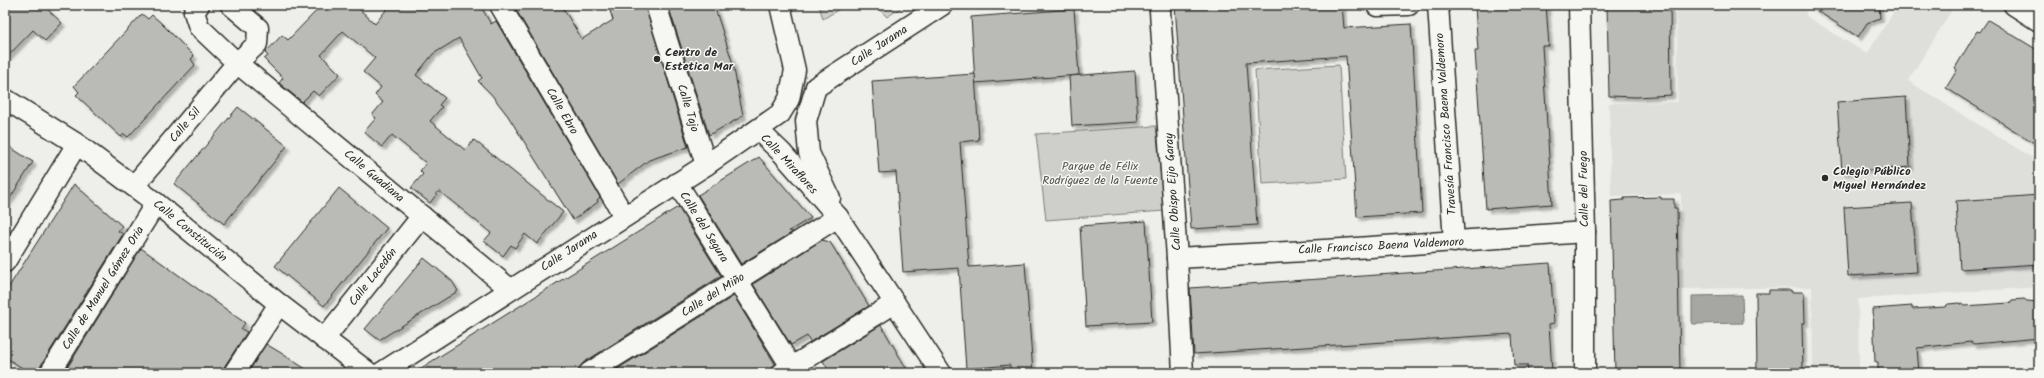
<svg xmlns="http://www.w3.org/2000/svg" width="2044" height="378" viewBox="0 0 2044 378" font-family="Kalam,sans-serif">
  <defs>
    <filter id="shadow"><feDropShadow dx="3.5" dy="3.5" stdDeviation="1" flood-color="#0004"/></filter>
  </defs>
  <rect width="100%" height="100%" fill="#eeeeea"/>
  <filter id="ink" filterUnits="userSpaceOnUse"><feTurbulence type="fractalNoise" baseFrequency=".025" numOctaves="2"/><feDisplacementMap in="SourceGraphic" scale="8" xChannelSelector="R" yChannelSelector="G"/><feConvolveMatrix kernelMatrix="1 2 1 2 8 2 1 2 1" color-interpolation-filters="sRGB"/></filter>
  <g filter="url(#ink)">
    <polygon fill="#dededb" points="1677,5 1806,5 1806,16 1867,54 1898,5 1955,5 1908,81 2039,162 2039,287 1858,299 1859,373 1813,373 1812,287 1682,289 1681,194 1611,196 1609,103 1678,102"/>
    <g fill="#cececa" stroke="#7c7c7a">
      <polygon points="819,5 846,5 823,19"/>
      <polygon points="875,5 905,5 887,17"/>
      <polygon points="1339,65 1346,179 1262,184 1255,70"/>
      <polygon points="1156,126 1164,211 1046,220 1036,134"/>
    </g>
    <polygon fill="#a6a6a3" stroke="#757573" points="1742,295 1743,323 1692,324 1692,296"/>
    <g fill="#babab7" stroke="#2b2b2b" filter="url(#shadow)">
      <polygon points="5,5 43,5 62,23 45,41 33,30 5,59"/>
      <polygon points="322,5 355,5 375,24 390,5 480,5 491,24 496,21 600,197 597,200 598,202 573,220 508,116 491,94 478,81 482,78 459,38 433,54 416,75 445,98 439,105 442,107 430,121 465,150 474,140 563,212 537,244 525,234 515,248 511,245 503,256 484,241 491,233 439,191 430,203 411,188 423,174 420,171 426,163 392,135 382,147 364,132 376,118 372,115 383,102 375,95 381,87 363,72 375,58 343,31 321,55 340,74 319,96 313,91 302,102 279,83 283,78 264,59 268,56 265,53 282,35 288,40"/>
      <polygon points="520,5 561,5 582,39 613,20 608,5 645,5 688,147 649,160 618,184 515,8"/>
      <polygon points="668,5 714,5 733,64 743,116 709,135"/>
      <polygon points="1175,5 1342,5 1344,28 1411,24 1422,213 1357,217 1346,56 1246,63 1257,225 1191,229"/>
      <polygon points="1479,5 1546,5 1549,46 1542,46 1552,204 1486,209 1475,51 1478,51 1475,7"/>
      <polygon points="1607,5 1670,5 1671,95 1636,97 1609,96"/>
      <polygon points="1808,5 1879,5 1880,18 1867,23 1858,37"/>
      <polygon points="1074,9 1079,75 975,83 971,17"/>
      <polygon points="142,14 148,19 152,15 160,22 194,56 191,59 195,65 128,137 124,134 121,137 76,95 79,92 74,86"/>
      <polygon points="1988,20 2039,51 2039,146 1946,88 1957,70 1955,68 1977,31 1980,32"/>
      <polygon points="1135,71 1138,122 1072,126 1069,76"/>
      <polygon points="975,74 979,140 960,142 969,267 1025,263 1033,373 1010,373 1010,365 966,369 959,268 903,272 896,172 879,173 872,81"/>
      <polygon points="1906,97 1910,167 1842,172 1837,102"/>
      <polygon points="238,107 287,146 224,224 174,184"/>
      <polygon points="5,144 33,162 5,206"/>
      <polygon points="759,157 811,218 789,231 793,232 741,264 698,195"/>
      <polygon points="74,184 122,226 118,231 123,234 40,367 39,373 30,373 5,357 5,293"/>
      <polygon points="339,188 387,228 324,306 275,266"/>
      <polygon points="2039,195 2039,264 1960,269 1956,201"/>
      <polygon points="1661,197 1661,199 1674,199 1674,208 1677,208 1680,373 1615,373 1611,201 1624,200 1624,198"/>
      <polygon points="1912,203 1917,272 1848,276 1844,207"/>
      <polygon points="678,207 721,276 583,363 578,373 413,373"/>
      <polygon points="1146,221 1152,322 1086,326 1080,226"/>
      <polygon points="822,240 830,242 869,306 810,342 807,336 791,345 753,284"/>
      <polygon points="141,248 245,323 241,329 247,332 224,367 223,373 64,373"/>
      <polygon points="424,258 452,281 458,291 379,340 365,329"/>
      <polygon points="1550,263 1554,323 1549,324 1552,373 1528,373 1527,365 1514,365 1512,334 1194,354 1190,288"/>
      <polygon points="1769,290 1791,290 1791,292 1804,292 1805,323 1802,323 1803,373 1757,373 1756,293 1769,293"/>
      <polygon points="734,296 775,364 771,373 611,373"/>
      <polygon points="2024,299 2027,301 2039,302 2039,338 1974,344 1971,342 1917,348 1919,373 1878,373 1878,362 1875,362 1873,309 1912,306 1912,309 1945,307 1948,304 1960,303 1964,306 2010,303 2012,300"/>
      <polygon points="881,325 909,373 830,373 823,361"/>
      <polygon points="266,344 281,353 312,373 248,373"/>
    </g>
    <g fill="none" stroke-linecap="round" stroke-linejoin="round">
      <g stroke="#2b2b2b" stroke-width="23">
        <g id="minor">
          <polyline points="199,5 194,12 199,27 237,63 510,289"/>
          <polyline points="500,5 624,216"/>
          <polyline points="656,5 706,165"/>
          <polyline points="1438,5 1454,242"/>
          <polyline points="1579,5 1585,232 1585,373"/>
          <polyline points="2014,5 2039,21"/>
          <polyline points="1377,6 1409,5"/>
          <polyline points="1160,11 1177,258 1183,373"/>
          <polyline points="816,87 942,5"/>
          <polyline points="816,87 806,121 809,153 830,198"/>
          <polyline points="5,99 77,144 156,203 279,304 369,373"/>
          <polyline points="758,130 782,153 838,217 941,373"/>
          <polyline points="677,183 795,373"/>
          <polyline points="134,186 237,63 257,44 258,28 231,5"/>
          <polyline points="1177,258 1342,249 1585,232"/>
          <polyline points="5,262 77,144"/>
          <polyline points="324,339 422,216"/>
          <polyline points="50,373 156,203"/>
          <polyline points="234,373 279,304"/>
          <polyline points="381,373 706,165 780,114 789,99 795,70 780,5"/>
          <polyline points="589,373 838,217"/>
          <polyline points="782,373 895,303"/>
        </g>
      </g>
      <use href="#minor" stroke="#f6f6f2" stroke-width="20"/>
    </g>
  </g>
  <g fill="#2b2b2b" stroke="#f6f6f2" stroke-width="1.5">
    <circle cx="657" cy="59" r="4"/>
    <circle cx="1825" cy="178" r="4"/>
  </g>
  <g text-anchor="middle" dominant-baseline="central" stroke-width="3" stroke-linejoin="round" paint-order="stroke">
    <g font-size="12" fill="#2b2b2b" stroke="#f6f6f2">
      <text transform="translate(879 46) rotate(-33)">Calle Jarama</text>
      <text transform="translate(688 108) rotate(73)">Calle Tajo</text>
      <text transform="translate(562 111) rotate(60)">Calle Ebro</text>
      <text transform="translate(1446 124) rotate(-94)">Travesía Francisco Baena Valdemoro</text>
      <text transform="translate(185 125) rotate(-50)">Calle Sil</text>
      <text transform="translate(789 164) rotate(47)">Calle Miraflores</text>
      <text transform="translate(374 176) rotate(40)">Calle Guadiana</text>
      <text transform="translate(1584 189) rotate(-91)">Calle del Fuego</text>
      <text transform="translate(1173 192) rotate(-94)">Calle Obispo Eijo Garay</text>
      <text transform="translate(704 227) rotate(58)">Calle del Segura</text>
      <text transform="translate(190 231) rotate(39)">Calle Constitución</text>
      <text transform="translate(1381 246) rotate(-3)">Calle Francisco Baena Valdemoro</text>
      <text transform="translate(569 251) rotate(-33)">Calle Jarama</text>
      <text transform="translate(373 277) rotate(-52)">Calle Lacedón</text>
      <text transform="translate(103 288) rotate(-58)">Calle de Manuel Gómez Oria</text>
      <text transform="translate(713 295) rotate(-32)">Calle del Miño</text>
    </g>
    <g font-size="12" font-weight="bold" fill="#2b2b2b" stroke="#f6f6f2" text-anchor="start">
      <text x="665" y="52">Centro de<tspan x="665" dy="14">Estetica Mar</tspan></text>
      <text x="1833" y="171">Colegio Público<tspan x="1833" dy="14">Miguel Hernández</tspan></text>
    </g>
    <g font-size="12" fill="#545453" stroke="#f6f6f2">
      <text x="1100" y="166">Parque de Félix<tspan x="1100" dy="14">Rodríguez de la Fuente</tspan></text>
    </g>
  </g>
  <rect width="2044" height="378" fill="none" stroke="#f6f6f2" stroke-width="20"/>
  <rect x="10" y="10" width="2024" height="358" fill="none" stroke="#2b2b2b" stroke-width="1.5" filter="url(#ink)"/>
</svg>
